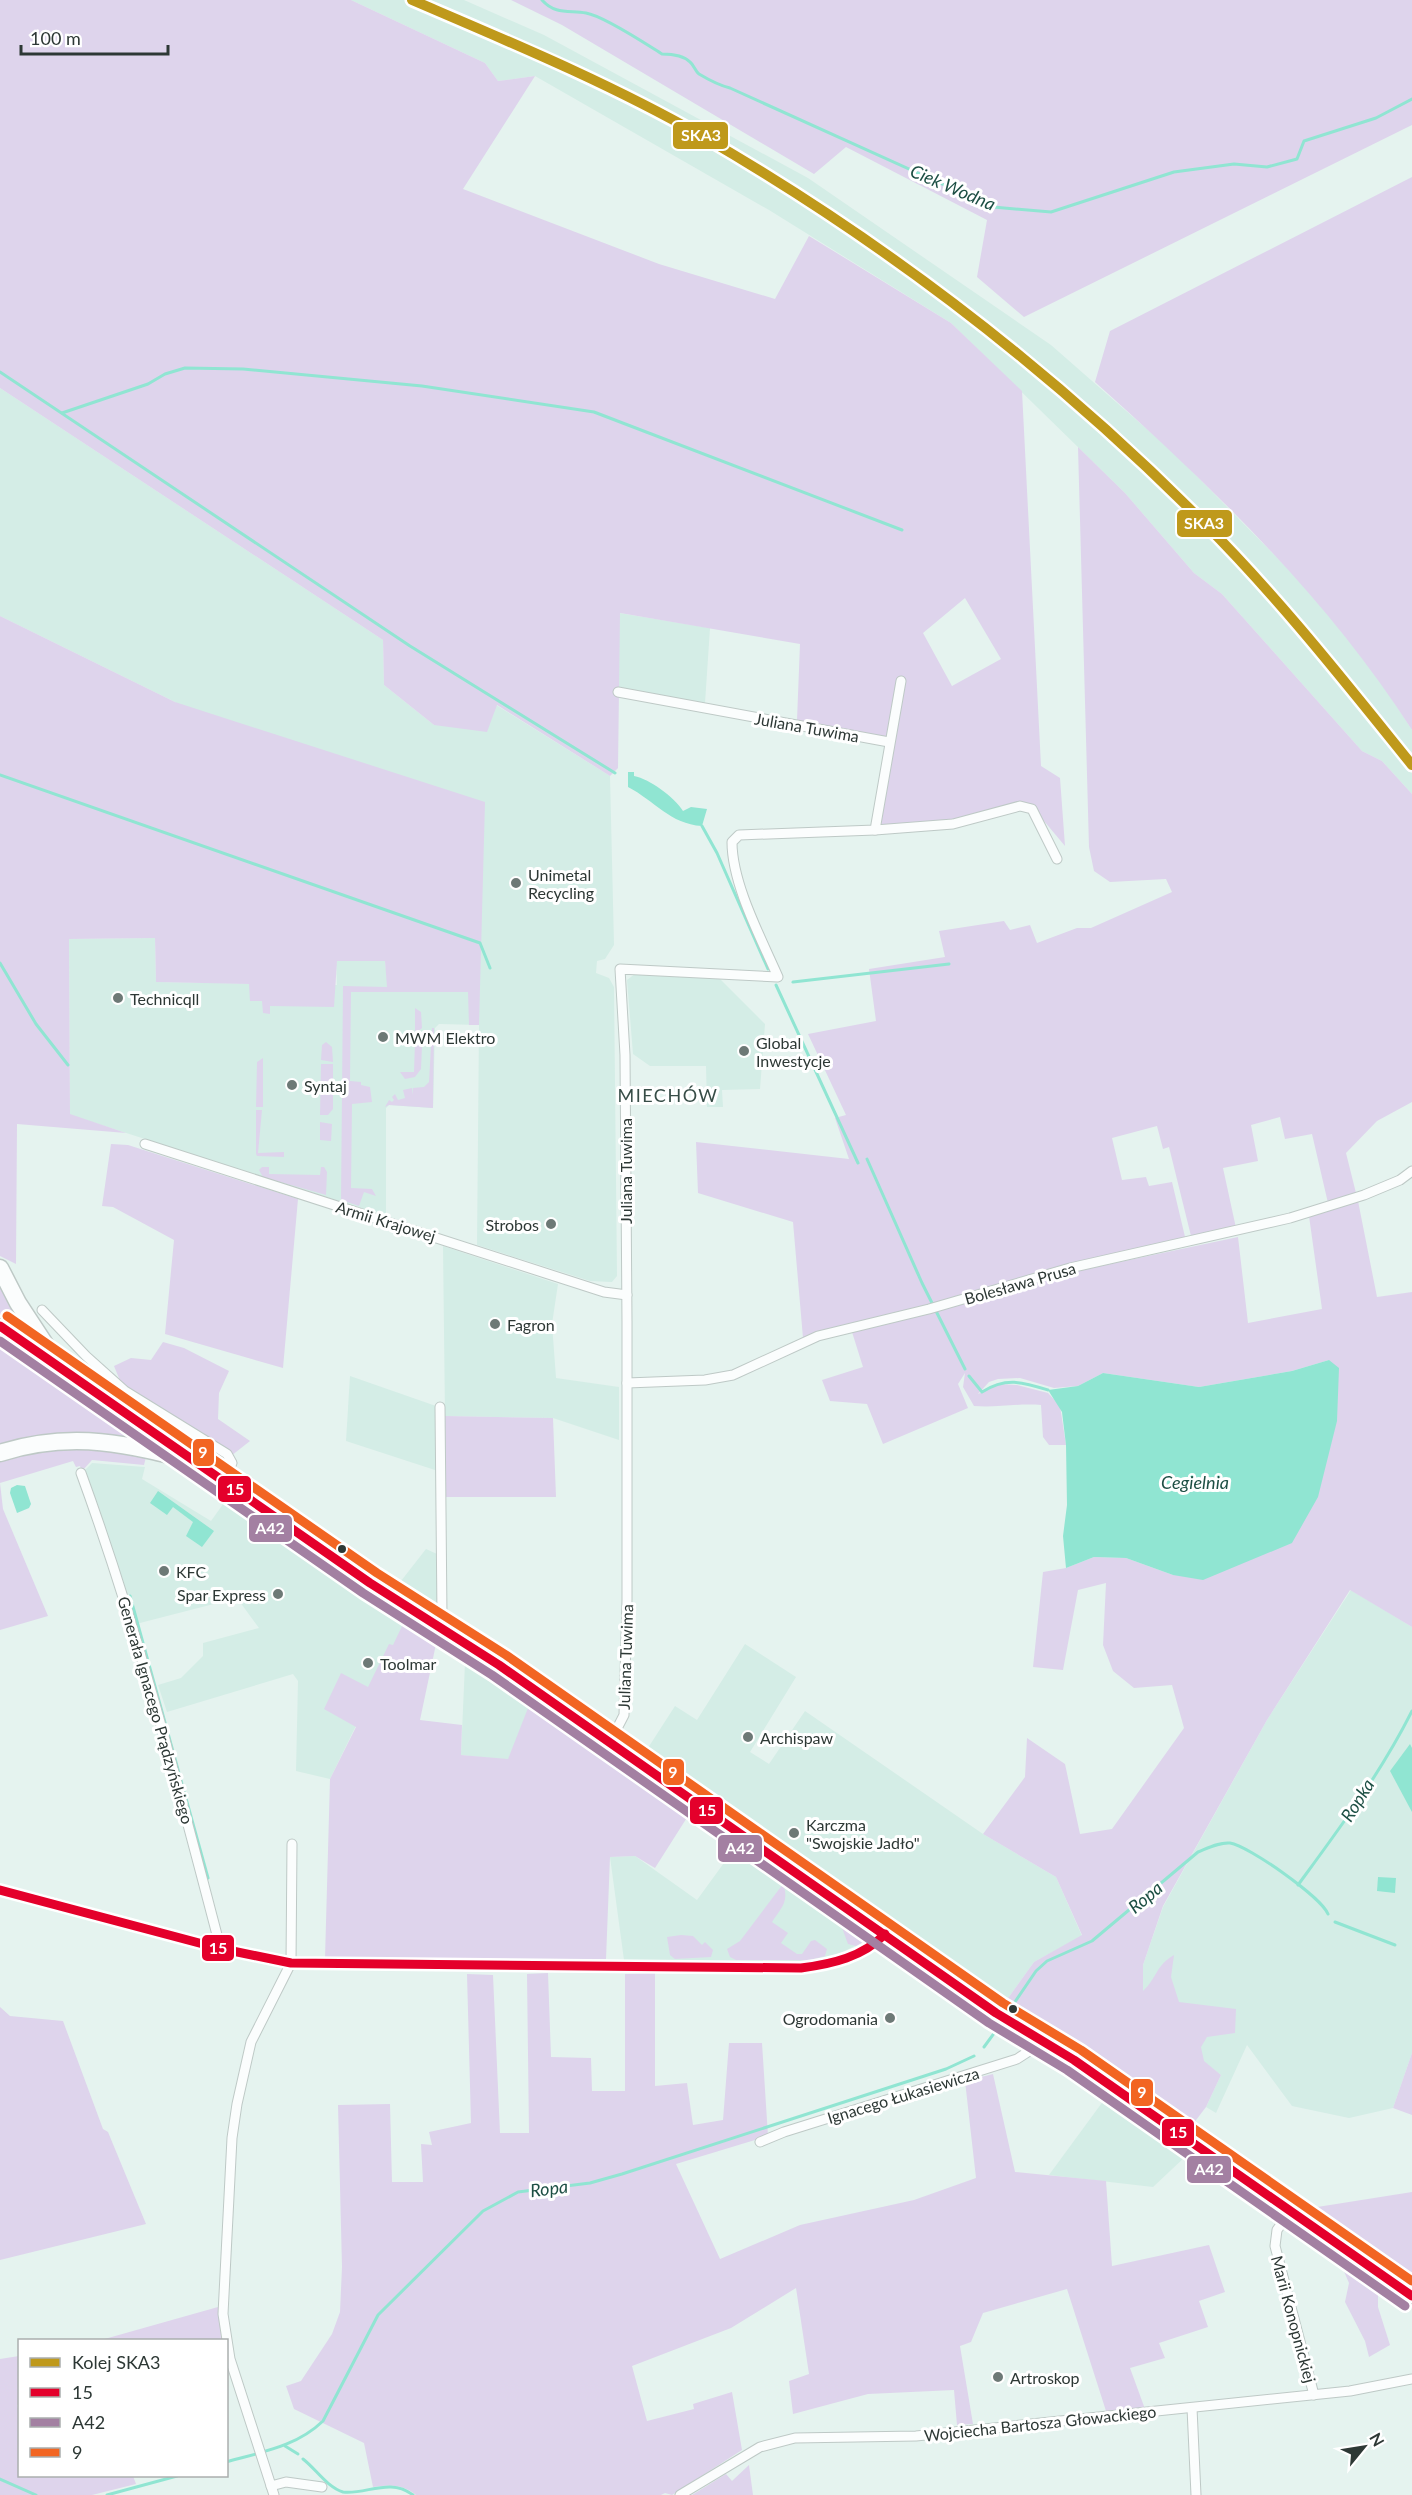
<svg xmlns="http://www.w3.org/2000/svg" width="1412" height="2495" viewBox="0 0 1412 2495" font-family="Lato,sans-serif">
  <rect width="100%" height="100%" fill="#e5f3ef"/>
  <g fill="#d4ede6">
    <polygon points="351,0 464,0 544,35 808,178 1051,345 1173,452 1305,586 1376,674 1412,730 1412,794 1382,761 1362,751 1222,594 1194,573 1125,493 951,323 769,210 535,76 498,81 485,63"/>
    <polygon points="0,388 383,640 384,685 434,725 496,705 610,776 614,945 605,959 597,961 596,973 609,978 614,987 617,1276 612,1282 590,1281 477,1245 479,1025 439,1024 435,1028 433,1108 389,1105 386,1108 386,1216 70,1115 69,939 155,938 156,982 337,985 336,961 385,961 388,987 480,988 175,702 0,616"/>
    <polygon points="619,613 710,628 705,703 619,689"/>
    <polygon points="640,970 720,979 765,1024 760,1089 722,1090 723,1107 707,1107 706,1066 650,1066 633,1054 627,980"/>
    <polygon points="443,1246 558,1284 552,1324 556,1378 619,1387 619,1440 553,1418 445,1416"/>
    <polygon points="350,1376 436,1406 438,1471 346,1441"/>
    <polygon points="92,1463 145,1467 142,1479 211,1521 226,1500 406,1623 330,1779 296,1771 298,1681 293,1674 167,1712 158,1685 181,1678 203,1656 203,1643 259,1628 237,1598 136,1624 83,1472"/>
    <polygon points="426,1549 437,1554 437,1607 401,1581"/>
    <polygon points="1351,1590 1412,1627 1412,2053 1393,2108 1349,2118 1292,2106 1247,2045 1216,2113 1206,2107 1221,2075 1141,2014 1143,1965 1163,1907 1267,1720"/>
    <polygon points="745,1644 796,1677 750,1752 769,1764 805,1711 983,1834 1056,1877 1082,1936 1034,1962 1006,2001 826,1879 646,1751 675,1706 697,1720"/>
    <polygon points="465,1663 529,1708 508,1760 461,1755"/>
    <polygon points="737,1845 864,1932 863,1942 824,1961 801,1964 624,1960 610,1857 635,1856 697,1900"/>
    <polygon points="1104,2100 1187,2155 1153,2187 1049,2175"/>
  </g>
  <g fill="#ded4ec" fill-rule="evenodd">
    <path d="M0 0H351L485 63 498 81 535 76 463 189 659 264 775 299 809 236 951 323 1022 391 1041 766 1060 778 1065 846 1044 821 1035 805 1019 803 954 820 881 826 894 740 797 720 800 644 620 613 618 768 610 776 497 705 487 732 434 725 384 685 383 640 0 388ZM965 598 1001 659 952 686 923 633Z"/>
    <polygon points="511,0 1412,0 1412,125 1024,317 977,277 987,220 846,147 814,174 562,25"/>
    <path d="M1412 177V730C1327 597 1212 487 1095 382L1110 331Z"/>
    <path d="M1078 447 1125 493 1194 573 1222 594 1362 751 1382 761 1412 794V1102L1377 1121 1346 1153 1356 1193 1328 1203 1312 1134 1285 1139 1280 1117 1251 1125 1258 1161 1223 1168 1236 1228 1191 1236 1169 1147 1163 1149 1157 1126 1112 1138 1122 1180 1146 1177 1149 1186 1172 1182 1186 1241 1068 1273 1238 1237 1248 1323 1322 1309 1309 1216 1358 1201 1377 1297 1412 1292V1627L1350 1590 1267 1720 1163 1906 1143 1965V1991C1157 1978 1156 1965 1174 1955L1171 1977 1179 2002 1236 2009 1235 2033 1207 2037 1201 2047 1204 2061 1221 2075 1206 2107 1190 2128 1006 2001 1034 1962 1082 1935 1056 1877 983 1834 1025 1777 1027 1738 1065 1764 1080 1834 1112 1829 1184 1728 1172 1685 1134 1688 1113 1671 1103 1645 1106 1583 1078 1590 1063 1670 1033 1667 1043 1572 1066 1568 1094 1557 1126 1558 1173 1575 1329 1360 1292 1371 1199 1387 1103 1373 1078 1386 1054 1388 1020 1378 998 1379 989 1382 978 1394 999 1384 1017 1385 1048 1393 1060 1406 1066 1445H1049L1043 1437 1041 1405C1018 1403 996 1408 974 1406L963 1387 965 1373 958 1384 968 1408 883 1444 867 1404 830 1401 822 1380 863 1367 852 1332H817L803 1338 793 1222 698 1193 696 1142 849 1159 835 1118 846 1115 808 1034 876 1021 869 969 945 957 939 931 1004 921 1010 930 1030 925 1037 943 1077 928H1091L1172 892 1166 879 1110 882 1094 871 1089 847Z"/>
    <polygon points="0,616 175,702 485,802 479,1025 469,1025 468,992 351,992 350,1081 361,1082 361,1085 370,1087 372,1102 352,1104 351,1188 372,1189 376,1196 364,1192 359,1206 341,1200 343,986 387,987 385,961 337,961 334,1007 270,1006 270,1014 263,1013 262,1001 250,1001 249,984 156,982 155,938 69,939 70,1114 126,1133 17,1124 16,1264 0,1256"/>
    <polygon points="415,1008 421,1012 422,1028 415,1034"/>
    <polygon points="432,1028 434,1028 433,1108 389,1105 385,1107 389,1100 392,1102 394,1100 392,1097 395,1094 398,1100 405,1098 403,1090 412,1088 413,1095 413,1088 424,1087 429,1082"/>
    <polygon points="415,1041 422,1046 421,1069 415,1077 405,1079 400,1072 414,1072"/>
    <polygon points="326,1042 332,1047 333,1062 321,1060 322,1045"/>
    <polygon points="263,1058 263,1107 256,1107 257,1062"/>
    <polygon points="321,1064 333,1064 333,1109 328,1115 320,1115"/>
    <polygon points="256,1110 262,1110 258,1153 284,1152 284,1157 257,1156 256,1154"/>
    <polygon points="320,1122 332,1124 331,1141 320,1140"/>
    <polygon points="111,1144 128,1145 298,1199 283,1368 165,1334 174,1240 113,1207 102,1206"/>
    <polygon points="262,1167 269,1167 269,1174 320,1175 321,1167 324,1167 327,1172 326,1195 263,1177 259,1170"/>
    <polygon points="0,1283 34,1338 0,1315"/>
    <polygon points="0,1340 151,1444 0,1448"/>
    <polygon points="163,1342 184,1348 229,1371 219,1393 218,1419 250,1441 222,1463 199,1447 196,1431 121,1383 114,1366 131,1358 151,1360"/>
    <polygon points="445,1416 553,1418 556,1497 446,1497"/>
    <polygon points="76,1445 146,1457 144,1465 92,1460 82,1471 80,1466 76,1467 73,1461 0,1483 3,1509 48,1616 0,1630 0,1459"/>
    <polygon points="371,1593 463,1657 461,1661 436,1644 420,1720 462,1725 461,1755 508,1759 528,1708 512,1696 516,1693 552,1719 551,1723 557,1728 562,1726 688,1816 655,1868 635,1856 610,1857 606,1959 325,1958 330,1779 356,1727 324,1709 341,1673 368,1687 389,1644 393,1645 404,1622 371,1598"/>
    <path d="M783 1884C790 1902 780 1909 772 1922L788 1933 781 1943 797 1954H802L811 1941 815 1940 827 1949 825 1956 810 1960H736L730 1957 727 1949 740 1941Z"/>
    <polygon points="798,1887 864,1932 863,1942 856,1946 848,1944 838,1917 796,1888"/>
    <polygon points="681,1935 693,1936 702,1945 705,1942 713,1950 711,1957 675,1959 670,1955 667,1937"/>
    <path d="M548 1973 551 2057 591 2058 592 2091H625V1974L655 1973V2086L687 2083 693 2125 723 2120 729 2043H762L768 2136 676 2164 720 2259 800 2225 914 2200 976 2178 965 2081 993 2074 1015 2172 1106 2181 1112 2266 1209 2245 1225 2292 1199 2301 1208 2327 1159 2343 1165 2358 1130 2368 1145 2409 1106 2411 1067 2289 983 2313 971 2342 960 2346 973 2424 957 2425 954 2390 868 2394 793 2414 789 2381 809 2374 796 2288 731 2328 632 2366 647 2421 694 2409 693 2404 732 2392 742 2450 672 2495 665 2493 661 2495H416C403 2484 390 2485 373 2487L364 2443 294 2409 286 2386 301 2381 332 2334 340 2312 342 2267 338 2105 390 2104 392 2182H423L421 2144 432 2145 429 2132 471 2123 467 1974 493 1975 500 2133H529L527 1974Z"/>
    <polygon points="0,2007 10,2016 63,2021 103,2129 108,2132 146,2224 0,2260"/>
    <polygon points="1412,2053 1412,2115 1393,2108"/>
    <polygon points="1412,2192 1412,2278 1311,2208"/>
    <polygon points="1343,2269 1378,2292 1378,2307 1390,2345 1369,2357 1365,2341 1345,2302 1349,2283"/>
    <polygon points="218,2307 223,2340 101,2340"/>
    <polygon points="19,2356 19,2404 17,2405 20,2415 20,2476 133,2476 136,2484 92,2495 0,2495 0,2359"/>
    <polygon points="749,2465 753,2495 692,2495 726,2474 732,2481"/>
  </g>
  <g fill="#90e5d2">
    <path d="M628 772H634V776C650 779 674 797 683 811L691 807 707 809 702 826C670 824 655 801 628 787Z"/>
    <polygon points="1329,1360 1339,1368 1337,1421 1318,1497 1292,1543 1203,1580 1173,1575 1126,1558 1094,1557 1066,1568 1063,1536 1067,1505 1066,1445 1062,1412 1048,1390 1078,1386 1103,1373 1199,1387 1292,1371"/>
    <polygon points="17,1485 25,1486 31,1504 29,1508 17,1513 10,1493 11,1488"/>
    <polygon points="158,1491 214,1531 202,1547 186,1536 193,1522 173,1507 167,1515 150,1503"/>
    <polygon points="1410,1744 1412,1748 1412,1812 1390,1771"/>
    <polygon points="1378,1877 1396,1878 1395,1893 1377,1891"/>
  </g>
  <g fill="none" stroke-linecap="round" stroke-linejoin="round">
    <g stroke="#90e5d2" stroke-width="3">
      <path d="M542 0C555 15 570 10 586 13 604 16 646 44 662 54 672 54 683 55 690 62 694 65 695 71 699 74 709 80 718 85 730 88L993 207 1051 212 1174 172 1234 164 1267 167 1297 159 1304 141 1376 118 1412 99"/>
      <polyline points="0,372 410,646 615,773"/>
      <polyline points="62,413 148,384 165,374 185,368 243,369 422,386 594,412 902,530"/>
      <polyline points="0,775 480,943 490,968"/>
      <polyline points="702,826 717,853 768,969"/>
      <polyline points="0,963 36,1024 68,1065"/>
      <polyline points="793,982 949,964"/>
      <polyline points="776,985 858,1163"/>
      <polyline points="867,1159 922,1283 965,1369"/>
      <path d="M969 1376 982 1392C1006 1377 1022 1382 1048 1390"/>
      <polyline points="130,1596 208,1878"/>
      <path d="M1298 1885C1339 1829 1381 1773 1412 1711"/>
      <polyline points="1335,1922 1395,1945"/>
      <path d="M1006 2015 1036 1971 1047 1961 1092 1941 1198 1852C1208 1848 1219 1842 1230 1843 1249 1846 1321 1897 1328 1914"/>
      <polyline points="984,2047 1003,2021"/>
      <polyline points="285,2446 298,2454"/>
      <path d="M303 2459C316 2469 327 2487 343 2492 366 2495 390 2477 413 2495"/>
      <path d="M226 2462C261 2452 296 2447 323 2421L378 2315 483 2211 518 2192 590 2183 622 2174 946 2069 974 2056"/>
      <polyline points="0,2479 36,2495"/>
      <polyline points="107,2495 177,2476"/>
    </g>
    <g stroke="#bec9c6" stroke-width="11">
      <g id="street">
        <polyline points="618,692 889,742"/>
        <polyline points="875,830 953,824 1020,806 1032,809 1057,859"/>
        <polyline points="145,1144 604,1292 627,1295"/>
        <polyline points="42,1310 86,1356 125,1391 227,1454 232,1463 224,1480"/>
        <polyline points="627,1383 705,1380 733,1375 818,1336 929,1309 1070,1268 1290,1218 1364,1195 1400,1180 1412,1171"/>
        <path d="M81 1473C138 1629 179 1790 221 1950"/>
        <polyline points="436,1625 442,1616 440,1407"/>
        <path d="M609 1744 624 1715 627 1600V1321L625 1055 620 969 778 977C761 938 732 884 732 842L739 835 875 830 901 681"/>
        <path d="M0 1890C98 1911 192 1948 291 1963L801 1968C827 1965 868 1956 885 1934"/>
        <polyline points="760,2142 784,2132 1017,2059 1034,2048 1039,2039"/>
        <polyline points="1290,2212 1277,2230 1275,2246 1314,2395"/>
        <polyline points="1192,2408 1196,2495"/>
        <polyline points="271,2486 286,2482 322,2487"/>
        <polyline points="274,2495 230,2359 223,2314 232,2138 237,2104 251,2042 291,1963 292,1844"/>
        <polyline points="680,2495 760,2447 795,2438 916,2436 1350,2391 1412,2379"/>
      </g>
    </g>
    <g stroke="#bec9c6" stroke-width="16">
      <polyline id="primary" points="0,1326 370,1583 499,1665 996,2013 1074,2060 1412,2296"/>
    </g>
    <g stroke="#bec9c6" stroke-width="19">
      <g id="highway">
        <polyline points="0,1268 18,1303 60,1367"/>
        <path d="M0 1453C73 1430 129 1444 200 1463"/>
      </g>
    </g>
    <use href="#street" stroke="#fbfdfd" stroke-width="9"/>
    <use href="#primary" stroke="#fbfdfd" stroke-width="14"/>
    <use href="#highway" stroke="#fbfdfd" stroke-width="16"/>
    <g stroke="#fff" stroke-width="14">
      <g id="bus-1">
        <polyline points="0,1326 370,1583 499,1665 996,2013 1074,2060 1412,2296"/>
        <path d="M0 1890 218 1948 291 1963 801 1968C832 1964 863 1957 885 1934"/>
      </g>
    </g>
    <g stroke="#fff" stroke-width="14">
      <polyline id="bus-2" points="0,1341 363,1593 492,1675 989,2023 1067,2070 1405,2306"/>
    </g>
    <g stroke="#fff" stroke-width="14">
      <polyline id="bus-3" points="7,1316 377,1573 506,1655 1003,2003 1081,2050 1412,2281"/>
    </g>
    <use href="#bus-1" stroke="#e4002b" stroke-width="9"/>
    <use href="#bus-2" stroke="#a380a2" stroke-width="9"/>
    <use href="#bus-3" stroke="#f26522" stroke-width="9"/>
    <g stroke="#fff" stroke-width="15">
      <path id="rail-1" d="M412 0C510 42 609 83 702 136 885 242 1054 372 1203 522 1279 598 1345 682 1412 765"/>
    </g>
    <use href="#rail-1" stroke="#bf991b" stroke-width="10"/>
  </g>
  <g fill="#6d7976" stroke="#fff" stroke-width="2">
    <circle cx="516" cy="883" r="6"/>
    <circle cx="118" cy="998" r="6"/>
    <circle cx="383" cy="1037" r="6"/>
    <circle cx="744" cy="1051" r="6"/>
    <circle cx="292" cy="1085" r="6"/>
    <circle cx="551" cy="1224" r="6"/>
    <circle cx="495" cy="1324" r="6"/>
    <circle cx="164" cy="1571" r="6"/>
    <circle cx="278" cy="1594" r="6"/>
    <circle cx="368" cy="1663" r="6"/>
    <circle cx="748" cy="1737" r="6"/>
    <circle cx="794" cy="1833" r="6"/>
    <circle cx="890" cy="2018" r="6"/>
    <circle cx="998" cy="2377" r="6"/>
  </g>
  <g fill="#2d3835" stroke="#fff" stroke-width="2">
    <circle cx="342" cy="1549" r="5"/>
    <circle cx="1013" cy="2009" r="5"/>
  </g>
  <g text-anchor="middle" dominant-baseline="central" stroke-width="6" stroke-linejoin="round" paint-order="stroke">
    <g font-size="16" fill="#2d3835" stroke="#fff">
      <text transform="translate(807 727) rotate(10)">Juliana Tuwima</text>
      <text transform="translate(625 1171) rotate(-90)">Juliana Tuwima</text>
      <text transform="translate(386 1221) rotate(17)">Armii Krajowej</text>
      <text transform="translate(1020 1283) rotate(-16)">Bolesława Prusa</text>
      <text transform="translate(625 1657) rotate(-88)">Juliana Tuwima</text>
      <text transform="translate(156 1710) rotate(74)">Generała Ignacego Prądzyńskiego</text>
      <text transform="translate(903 2095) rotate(-17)">Ignacego Łukasiewicza</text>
      <text transform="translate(1294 2319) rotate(75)">Marii Konopnickiej</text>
      <text transform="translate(1040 2423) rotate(-6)">Wojciecha Bartosza Głowackiego</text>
    </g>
    <g font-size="16" fill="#2d3835" stroke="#fff" text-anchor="start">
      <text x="528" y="874">Unimetal<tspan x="528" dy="18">Recycling</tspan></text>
      <text x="130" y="998">Technicqll</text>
      <text x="395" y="1037">MWM Elektro</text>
      <text x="756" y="1042">Global<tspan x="756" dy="18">Inwestycje</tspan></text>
      <text x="304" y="1085">Syntaj</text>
      <text x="539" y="1224" text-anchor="end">Strobos</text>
      <text x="507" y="1324">Fagron</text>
      <text x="176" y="1571">KFC</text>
      <text x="266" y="1594" text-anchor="end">Spar Express</text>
      <text x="380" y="1663">Toolmar</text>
      <text x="760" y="1737">Archispaw</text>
      <text x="806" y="1824">Karczma<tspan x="806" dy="18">"Swojskie Jadło"</tspan></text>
      <text x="878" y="2018" text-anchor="end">Ogrodomania</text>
      <text x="1010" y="2377">Artroskop</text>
    </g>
    <g font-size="18" font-style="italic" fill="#1d4f44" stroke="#fff">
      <text transform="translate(953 187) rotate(23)">Ciek Wodna</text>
      <text x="1195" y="1482">Cegielnia</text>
      <text transform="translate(1357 1800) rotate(-58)">Ropka</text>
      <text transform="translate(1145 1897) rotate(-40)">Ropa</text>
      <text transform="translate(549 2188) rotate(-7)">Ropa</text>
    </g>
    <g font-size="18" letter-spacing="1.5" fill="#374d47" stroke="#fff">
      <text x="668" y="1095">MIECHÓW</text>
    </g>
  </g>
  <g stroke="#fff" stroke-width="2">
    <rect x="672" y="121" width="57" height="29" rx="6" fill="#bf991b"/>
    <rect x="1176" y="509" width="57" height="29" rx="6" fill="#bf991b"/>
    <rect x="192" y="1438" width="23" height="29" rx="6" fill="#f26522"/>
    <rect x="217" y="1475" width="35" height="28" rx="6" fill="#e4002b"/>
    <rect x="248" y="1514" width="45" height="29" rx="6" fill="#a380a2"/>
    <rect x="662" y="1758" width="23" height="28" rx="6" fill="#f26522"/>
    <rect x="689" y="1796" width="35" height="29" rx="6" fill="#e4002b"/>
    <rect x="717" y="1834" width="46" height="29" rx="6" fill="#a380a2"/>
    <rect x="201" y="1934" width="34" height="28" rx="6" fill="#e4002b"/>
    <rect x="1130" y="2078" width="24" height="29" rx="6" fill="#f26522"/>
    <rect x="1161" y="2118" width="34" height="29" rx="6" fill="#e4002b"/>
    <rect x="1186" y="2155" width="46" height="29" rx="6" fill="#a380a2"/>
  </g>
  <g font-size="16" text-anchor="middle" font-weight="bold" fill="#fff">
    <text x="701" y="141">SKA3</text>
    <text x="1204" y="529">SKA3</text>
    <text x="203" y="1458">9</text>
    <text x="235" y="1495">15</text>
    <text x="270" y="1534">A42</text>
    <text x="673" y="1778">9</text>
    <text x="707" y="1816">15</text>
    <text x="740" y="1854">A42</text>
    <text x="218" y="1954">15</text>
    <text x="1142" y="2098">9</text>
    <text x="1178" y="2138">15</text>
    <text x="1209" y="2175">A42</text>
  </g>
  <rect x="18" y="2339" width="210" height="138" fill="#ffffff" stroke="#abafae" stroke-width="1.5"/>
  <rect x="30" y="2358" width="30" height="9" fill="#bf991b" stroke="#abafae" stroke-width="1.5"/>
  <text x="72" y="2369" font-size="18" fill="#2d3835">Kolej SKA3</text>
  <rect x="30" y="2388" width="30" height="9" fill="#e4002b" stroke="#abafae" stroke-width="1.5"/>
  <text x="72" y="2399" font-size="18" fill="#2d3835">15</text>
  <rect x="30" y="2418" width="30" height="9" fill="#a380a2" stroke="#abafae" stroke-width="1.5"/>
  <text x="72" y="2429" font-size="18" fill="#2d3835">A42</text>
  <rect x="30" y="2448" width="30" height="9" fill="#f26522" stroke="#abafae" stroke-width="1.5"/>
  <text x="72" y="2459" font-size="18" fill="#2d3835">9</text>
  <g transform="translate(1364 2447) rotate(60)" stroke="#ffffff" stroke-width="4.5" paint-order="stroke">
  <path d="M0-4.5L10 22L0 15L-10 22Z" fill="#2d3835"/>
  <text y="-9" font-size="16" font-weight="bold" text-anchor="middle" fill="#2d3835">N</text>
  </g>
  <path d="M21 45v9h147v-9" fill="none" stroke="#2d3835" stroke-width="3"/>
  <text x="30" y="45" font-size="18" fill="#2d3835" stroke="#ffffff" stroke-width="4.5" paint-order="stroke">100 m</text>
</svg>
